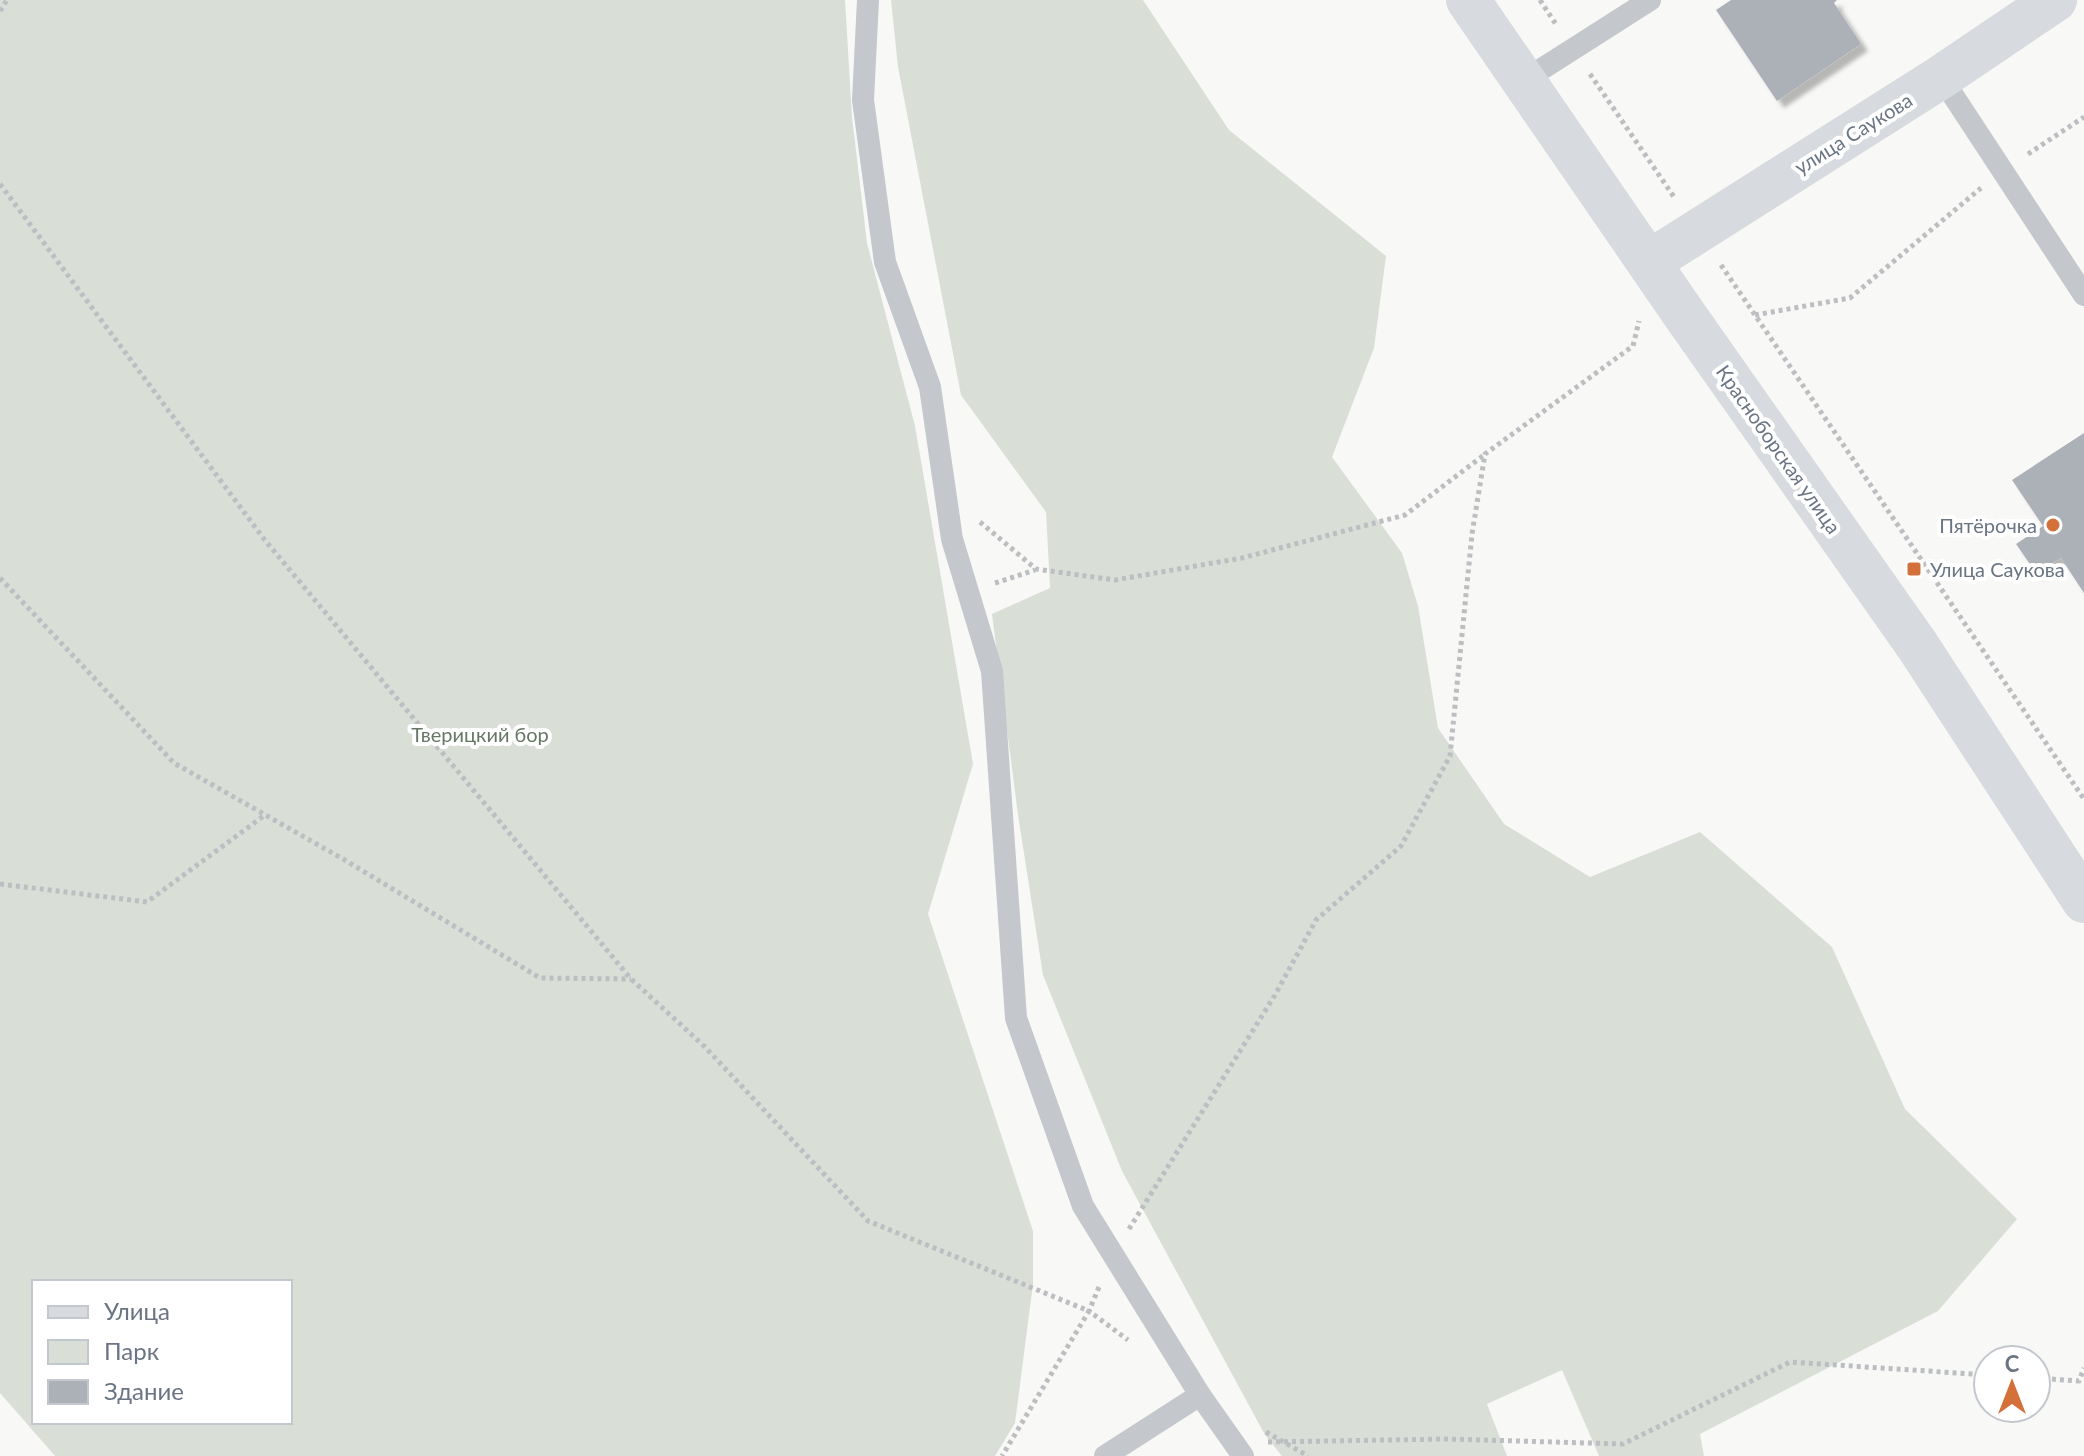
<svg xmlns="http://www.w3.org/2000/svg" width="2084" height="1456" viewBox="0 0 2084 1456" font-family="Lato,sans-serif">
  <defs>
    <filter id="shadow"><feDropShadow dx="7" dy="7" stdDeviation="2" flood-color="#0004"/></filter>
  </defs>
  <rect width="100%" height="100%" fill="#f8f8f6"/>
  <g fill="#d9dfd7" fill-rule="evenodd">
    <path d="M0 0H845L852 117 867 243 915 426 973 764 928 914 1033 1231V1284L1015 1423 995 1456H55L0 1393ZM34 1282H290V1422H34Z"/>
    <polygon points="891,0 1143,0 1229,130 1386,256 1374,348 1332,457 1402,553 1418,606 1438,728 1504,824 1590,877 1700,832 1832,947 1905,1109 2017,1219 1938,1311 1700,1434 1704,1456 1599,1456 1562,1370 1487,1404 1507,1456 1282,1456 1265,1435 1122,1171 1043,975 1018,815 992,614 1050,588 1046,512 961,395 898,67"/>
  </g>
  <g fill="#acb1b8" filter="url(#shadow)">
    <polygon points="1731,0 1837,0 1834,3 1861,44 1777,101 1716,10"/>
    <polygon points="2084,433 2084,593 2061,558 2036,573 2016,544 2043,526 2012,480"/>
  </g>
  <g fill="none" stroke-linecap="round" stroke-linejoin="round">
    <g stroke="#bcbec1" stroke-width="5" stroke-dasharray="4 4" stroke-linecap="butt">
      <polyline points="1540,0 1557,26"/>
      <polyline points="0,11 7,0"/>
      <polyline points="1590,74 1674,197"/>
      <polyline points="2028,154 2084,117"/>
      <polyline points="0,184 264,539 631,979 704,1046 868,1221 1089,1311 1002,1456"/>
      <polyline points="1721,265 2084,799"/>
      <polyline points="1755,315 1850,298 1981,188"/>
      <polyline points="980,522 1036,569 1115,580 1242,558 1405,515 1484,455"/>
      <polyline points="0,578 174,763 343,859 540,978 631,979"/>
      <polyline points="995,583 1035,570"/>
      <polyline points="0,884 147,902 265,815"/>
      <polyline points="1129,1229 1275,995 1316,920 1401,846 1450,756 1472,534 1485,454 1633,346 1639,321"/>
      <polyline points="1099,1287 1089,1311 1128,1340"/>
      <polyline points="2036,1378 2079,1381 2084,1368"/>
      <polyline points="1266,1432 1308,1456"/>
      <polyline points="1268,1442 1447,1439 1623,1444 1790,1362 1988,1375"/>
    </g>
    <g stroke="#c4c7cb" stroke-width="22">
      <polyline points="868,0 863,100 885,262 930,387 952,539 992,671 1016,1018 1083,1206 1200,1395 1243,1456"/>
      <polyline points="1941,77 2084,295"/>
      <polyline points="1523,81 1650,0"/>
      <polyline points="1105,1456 1200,1395"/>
    </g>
    <g stroke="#d7dade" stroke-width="44">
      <polyline points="1468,0 1684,314 1917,645 2084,901"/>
      <polyline points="1649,262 1941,77 2055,0"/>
    </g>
  </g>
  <g fill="#d4713a" stroke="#fff" stroke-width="3">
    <circle cx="2053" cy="525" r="8"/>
    <rect x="1906" y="561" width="16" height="16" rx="4"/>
  </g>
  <g text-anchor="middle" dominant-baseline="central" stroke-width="8" stroke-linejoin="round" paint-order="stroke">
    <g font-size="20" fill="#6a7584" stroke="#fff">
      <text transform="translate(1853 133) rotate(-32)">улица Саукова</text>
      <text transform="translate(1779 449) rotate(55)">Красноборская улица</text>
    </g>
    <g font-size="20" fill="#6a7584" stroke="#fff" text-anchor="end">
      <text x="2037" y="525">Пятёрочка</text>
      <text x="1930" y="569" text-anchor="start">Улица Саукова</text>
    </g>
    <g font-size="20" fill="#667764" stroke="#fff">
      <text x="480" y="734">Тверицкий бор</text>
    </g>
  </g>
  <rect x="32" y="1280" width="260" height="144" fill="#ffffff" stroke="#c3c8ce" stroke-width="2"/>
  <rect x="48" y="1306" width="40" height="12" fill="#d7dade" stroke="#c3c8ce" stroke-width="2"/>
  <text x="104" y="1320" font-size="24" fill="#6a7584">Улица</text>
  <rect x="48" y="1340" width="40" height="24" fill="#d9dfd7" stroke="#c3c8ce" stroke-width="2"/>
  <text x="104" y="1360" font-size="24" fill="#6a7584">Парк</text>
  <rect x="48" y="1380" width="40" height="24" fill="#acb1b8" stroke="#c3c8ce" stroke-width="2"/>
  <text x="104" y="1400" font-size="24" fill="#6a7584">Здание</text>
  <g transform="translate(2012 1384)"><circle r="38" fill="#ffffff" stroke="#c3c8ce" stroke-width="2"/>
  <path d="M0-6L14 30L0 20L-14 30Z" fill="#d4713a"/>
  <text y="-12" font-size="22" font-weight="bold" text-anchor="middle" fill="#6a7584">С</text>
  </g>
</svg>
